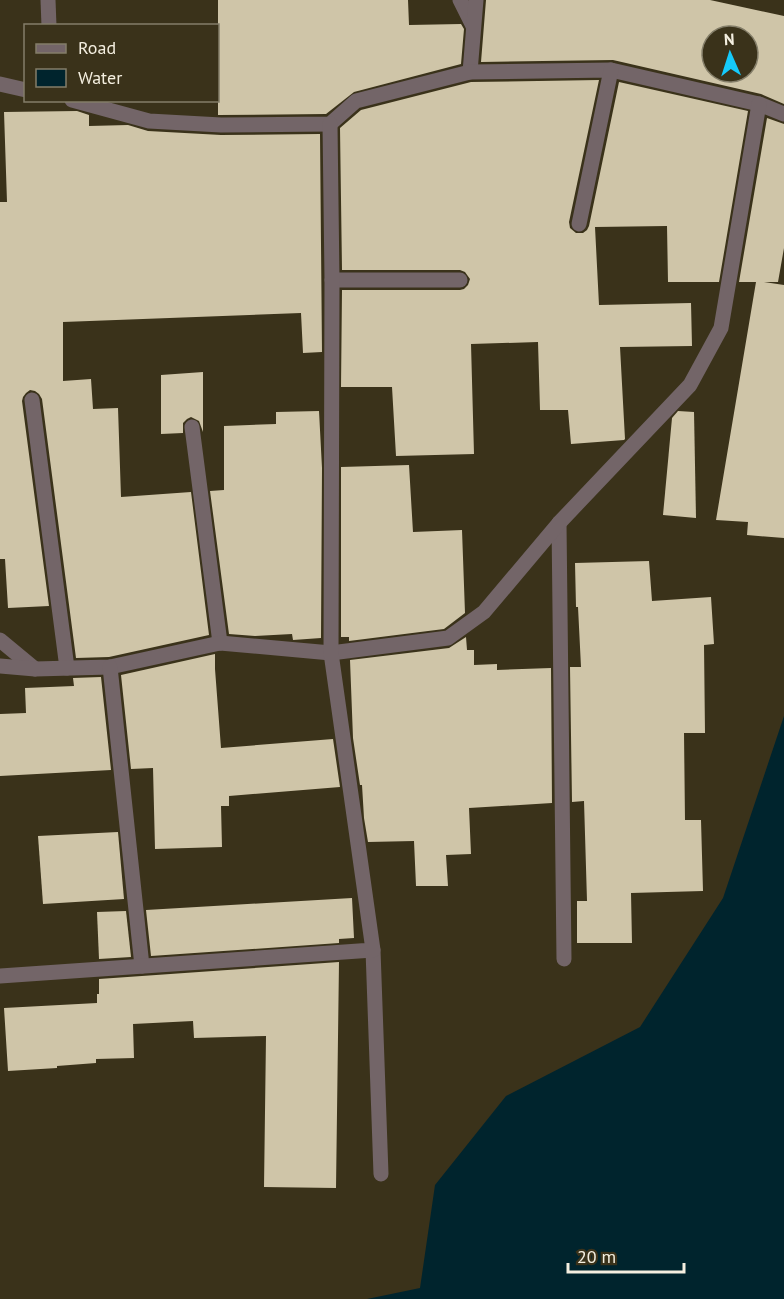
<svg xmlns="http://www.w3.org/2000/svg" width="784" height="1299" viewBox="0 0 784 1299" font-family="'PT Sans',sans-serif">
  <rect width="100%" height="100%" fill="#3a321a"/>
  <polygon fill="#00242d" points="784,716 784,1299 367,1299 420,1288 435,1185 506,1096 640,1027 723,898"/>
  <g fill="#cfc5a8" fill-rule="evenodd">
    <polygon points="218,0 408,0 409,25 461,24 464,29 461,64 354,92 326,114 218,115"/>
    <path d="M486 0H710L784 16V104L761 94 613 60 481 62ZM712 36H748V72H712Z"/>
    <polygon points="599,80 569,222 570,228 576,233 583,233 587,230 589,226 619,82 748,111 719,282 668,282 667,226 595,227 599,305 691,303 692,346 620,347 625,439 624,440 571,444 568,410 540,410 538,342 471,344 474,454 396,456 392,387 341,387 342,290 460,290 464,289 468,285 470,279 465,272 460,270 342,270 340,128 361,110 471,82"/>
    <polygon points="77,111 89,115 89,126 128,125 148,131 221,135 320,134 322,352 303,353 301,313 63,322 63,381 91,379 93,409 118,408 121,497 191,492 209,635 109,657 76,658 42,399 39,394 35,391 30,390 26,393 23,397 22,401 49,606 8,608 5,559 0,559 0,202 7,202 4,112"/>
    <polygon points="767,118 784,124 784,248 778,282 764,282 784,285 784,538 747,535 748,522 716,520 756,282 739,282"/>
    <polygon points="203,372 203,432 199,421 191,417 187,419 183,423 183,433 161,434 161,375"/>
    <polygon points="319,411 322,468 321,638 293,640 292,634 255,636 229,634 210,491 224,490 224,426 276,424 276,412"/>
    <polygon points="678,411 694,412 696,518 663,515 672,418"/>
    <polygon points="409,465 413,532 462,530 465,613 444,629 349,641 349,637 341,637 341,467"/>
    <polygon points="649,561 652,601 711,597 714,644 704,645 705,733 684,733 685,820 701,820 703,891 631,893 632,943 577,943 577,901 587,901 584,801 572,802 570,667 581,667 578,607 576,607 575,563"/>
    <polygon points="466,637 467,650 474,650 474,665 497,664 497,670 551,668 552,803 469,808 471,854 446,855 448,886 416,886 414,841 368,842 364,818 362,785 360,785 353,738 350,660 449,648"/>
    <polygon points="215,654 215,669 221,748 333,739 340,787 229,796 229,806 221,806 222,847 155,849 153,768 131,769 121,675"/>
    <polygon points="101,677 111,770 0,776 0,714 26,713 25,688 74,686 73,678"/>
    <polygon points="118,832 124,899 43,904 38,836"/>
    <polygon points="352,898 354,938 339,939 339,943 151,956 146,910"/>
    <polygon points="126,911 131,957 99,959 97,912"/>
    <polygon points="339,962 336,1188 264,1187 266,1036 194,1038 193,1021 133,1024 134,1058 96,1059 96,1063 57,1066 57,1068 8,1071 4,1008 97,1003 97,994 99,994 99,979"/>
  </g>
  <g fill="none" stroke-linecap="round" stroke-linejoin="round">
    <g stroke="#736568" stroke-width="15">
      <polyline points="48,0 49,26"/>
      <polyline points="460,0 473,26"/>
      <polyline points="470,72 476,0"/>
      <polyline points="0,84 26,90"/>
      <polyline points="72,100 149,121 221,125 330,124 356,101 470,72 611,70 759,104 784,114"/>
      <polyline points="579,224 611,70"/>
      <polyline points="332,280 460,280"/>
      <polyline points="32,400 67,668"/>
      <polyline points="192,427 220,643"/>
      <polyline points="559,523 564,959"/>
      <polyline points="0,640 35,669"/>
      <polyline points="0,666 35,669 110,667 220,643 331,653 448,638 484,612 559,523 690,385 721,328 759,104"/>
      <polyline points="110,667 142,966"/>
      <polyline points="373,950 381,1174"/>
      <polyline points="0,976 373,950 331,653 332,280 330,124"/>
    </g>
  </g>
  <rect x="24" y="24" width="195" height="78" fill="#3a321a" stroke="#847e69" stroke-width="1.5"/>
  <rect x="36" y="44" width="30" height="9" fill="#736568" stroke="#847e69" stroke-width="1.5"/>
  <text x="78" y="54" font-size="18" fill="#f4efe0">Road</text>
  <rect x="36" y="69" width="30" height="18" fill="#00242d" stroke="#847e69" stroke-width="1.5"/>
  <text x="78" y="84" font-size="18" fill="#f4efe0">Water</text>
  <g transform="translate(730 54) rotate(357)"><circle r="28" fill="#3a321a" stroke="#847e69" stroke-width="1.5"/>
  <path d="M0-4.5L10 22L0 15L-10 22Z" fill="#15cafb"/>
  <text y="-9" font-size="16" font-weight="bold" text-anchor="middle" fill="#f4efe0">N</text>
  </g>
  <path d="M568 1263v9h116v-9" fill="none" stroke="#f4efe0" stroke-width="3"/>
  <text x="577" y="1263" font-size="18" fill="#f4efe0" stroke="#3a321a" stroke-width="4.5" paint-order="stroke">20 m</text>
</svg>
